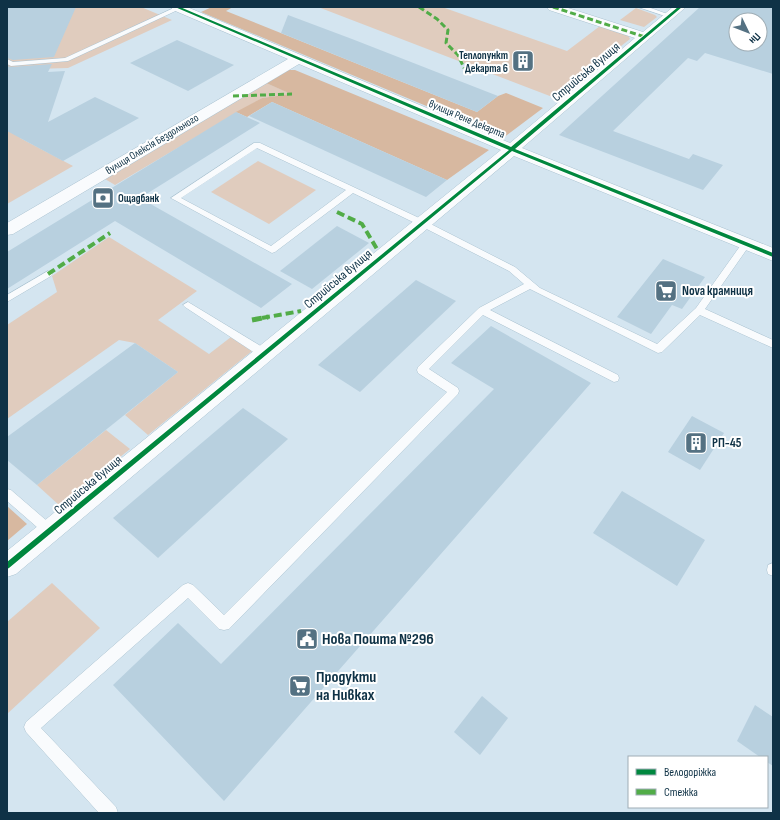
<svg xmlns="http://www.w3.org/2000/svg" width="780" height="820" viewBox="0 0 780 820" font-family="'Sofia Sans Condensed',sans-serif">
  <rect width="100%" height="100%" fill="#d4e5f0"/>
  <g fill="#e0ccbe">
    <polygon points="7,7 141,7 172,20 68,68 33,69 20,138 73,166 7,204"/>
    <polygon points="318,7 442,7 567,51 600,26 628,35 630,39 555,98"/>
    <polygon points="636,8 655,15 657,17 644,27 620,20"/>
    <polygon points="266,83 292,94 262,98 115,185 105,179"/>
    <polygon points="258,161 316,190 269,224 211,192"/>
    <polygon points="109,237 197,291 158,320 209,354 231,337 252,351 148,435 125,415 178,372 135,343 119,340 7,419 7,325 57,292 52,276"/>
    <polygon points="106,430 130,449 60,506 37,485"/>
    <polygon points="52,583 100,628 7,714 7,622"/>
  </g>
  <g fill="#d7b8a0">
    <polygon points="212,7 233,7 226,11 477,112 498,96 506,93 543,108 503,138 201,12"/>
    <polygon points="288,70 295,70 489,150 447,180 272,102 247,117 236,112 262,98 291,94 266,83"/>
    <polygon points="7,506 27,524 7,541"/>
  </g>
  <g fill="#b8d0df" fill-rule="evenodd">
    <polygon points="7,7 76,7 54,57 13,60 7,58"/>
    <path d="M700 7H773V74L705 53 697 61 688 58 613 131 689 159 693 154 723 165 703 190 559 135ZM736 20H760V44H736Z"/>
    <polygon points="288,15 352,39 498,96 477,112 281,33"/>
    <polygon points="177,40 234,65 188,91 130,63"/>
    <polygon points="52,64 48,72 65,71 48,122 95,97 139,118 63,161 7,131 7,66 11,67"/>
    <polygon points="272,102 447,180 426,197 249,116"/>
    <polygon points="236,112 260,123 140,198 292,284 261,308 115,221 7,289 7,252"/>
    <polygon points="337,226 369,243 312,289 280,271"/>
    <polygon points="663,259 705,277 682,309 672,305 651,334 617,317"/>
    <polygon points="416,280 456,301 360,392 318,365"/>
    <polygon points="491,326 591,383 224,801 113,685 178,623 221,664 494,389 451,363"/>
    <polygon points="135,343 178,372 37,485 7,460 7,437"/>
    <polygon points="243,408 288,439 158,558 113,518"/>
    <polygon points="692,416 724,433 700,470 668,452"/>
    <polygon points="622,491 705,540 677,586 593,533"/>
    <polygon points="482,696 508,718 480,755 454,732"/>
    <polygon points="755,705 773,717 773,766 767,762 767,757 760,757 737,741"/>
  </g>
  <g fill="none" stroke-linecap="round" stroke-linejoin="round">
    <g stroke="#abc3d1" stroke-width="1">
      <g id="service">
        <polygon points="176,7 182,8 68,61 11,66 7,64 7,59 13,62 65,58"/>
        <polygon points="638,7 648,7 673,16 668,17"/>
        <path d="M254 143H260L417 217 515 267 540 288 657 344 696 308 743 242H749L751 244 749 246 705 309 773 340V348L700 315 662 352 658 353 530 289 490 310 618 375 619 378 618 381 614 382 483 315 429 369 458 388 459 391 458 394 229 629 224 630 219 629 188 598 41 728 116 807 118 813H99L26 732 24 727 26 722 183 585 188 583 193 585 224 615 447 392 418 373 417 370 418 367 479 308 524 284 509 271 411 221 353 193 275 252 272 253 171 198ZM257 148 346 190 271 246 181 198Z"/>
        <polygon points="48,271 53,274 51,276 7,302 7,295"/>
        <polygon points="188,302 269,351 270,354 269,357 261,357 185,307 183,305"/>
        <polygon points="7,489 11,490 54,527 56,531 54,535 50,537 46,535 7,501"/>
        <polygon points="773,563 773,576 768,574 767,570 768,565"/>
      </g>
    </g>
    <g stroke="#abc3d1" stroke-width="1">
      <polygon id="minor" points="171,7 187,7 510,143 635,38 549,10 547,7 565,7 643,32 673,7 686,7 522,148 773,248 773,261 514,156 16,574 7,577 7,551 501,150 299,64 13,234 7,235 7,223 288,59 173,10"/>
    </g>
    <use href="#service" fill="#f9fbfd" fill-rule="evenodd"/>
    <use href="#minor" fill="#f9fbfd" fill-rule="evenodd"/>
    <g stroke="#51ac47" stroke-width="3" stroke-dasharray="6 3" stroke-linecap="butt">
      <polyline points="419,7 437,19 448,30 446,43 458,55 464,68"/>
      <polyline points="553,7 645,37"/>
      <polyline points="233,96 292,94"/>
    </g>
    <g stroke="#51ac47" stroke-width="4" stroke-dasharray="8 4" stroke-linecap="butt">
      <polyline points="337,212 362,224 377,249"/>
      <polyline points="48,274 110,233"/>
      <polyline points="262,318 301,311"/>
    </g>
    <polyline stroke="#51ac47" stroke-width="5" stroke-dasharray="10 5" stroke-linecap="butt" points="252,320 268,317"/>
    <g stroke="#fff" stroke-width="2">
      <polygon id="cycleway" points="175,7 180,7 511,147 678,7 682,7 515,149 773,253 773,257 512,151 9,568 7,569 7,562 509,150"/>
    </g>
    <use href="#cycleway" fill="#00873e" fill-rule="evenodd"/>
  </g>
  <defs>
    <g id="building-square" transform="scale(1.15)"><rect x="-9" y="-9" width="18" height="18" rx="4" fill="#547182" stroke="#fff"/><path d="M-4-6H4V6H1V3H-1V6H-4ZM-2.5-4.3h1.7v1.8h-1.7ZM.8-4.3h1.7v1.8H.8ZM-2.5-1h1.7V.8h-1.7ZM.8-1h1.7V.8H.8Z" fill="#fff"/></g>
    <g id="bank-square" transform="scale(1.15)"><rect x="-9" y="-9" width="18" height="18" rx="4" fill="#547182" stroke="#fff"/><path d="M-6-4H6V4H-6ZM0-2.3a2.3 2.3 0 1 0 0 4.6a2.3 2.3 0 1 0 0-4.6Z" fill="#fff"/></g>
    <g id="supermarket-square" transform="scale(1.15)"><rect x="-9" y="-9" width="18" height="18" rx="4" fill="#547182" stroke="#fff"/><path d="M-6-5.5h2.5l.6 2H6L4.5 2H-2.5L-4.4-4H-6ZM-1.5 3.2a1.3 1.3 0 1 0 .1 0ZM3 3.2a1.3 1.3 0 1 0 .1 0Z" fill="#fff"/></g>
    <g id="civic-square" transform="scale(1.15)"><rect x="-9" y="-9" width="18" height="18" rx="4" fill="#547182" stroke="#fff"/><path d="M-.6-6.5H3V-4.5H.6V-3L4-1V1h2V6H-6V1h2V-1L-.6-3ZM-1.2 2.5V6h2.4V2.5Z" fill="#fff"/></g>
  </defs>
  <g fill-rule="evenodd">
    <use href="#building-square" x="523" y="61"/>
    <use href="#bank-square" x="103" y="198"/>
    <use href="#supermarket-square" x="666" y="291"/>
    <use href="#building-square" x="696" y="443"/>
    <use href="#civic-square" x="307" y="639"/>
    <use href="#supermarket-square" x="300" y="686"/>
  </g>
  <g text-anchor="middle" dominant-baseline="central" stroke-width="4" stroke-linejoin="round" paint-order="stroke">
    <g font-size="11" font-weight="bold" fill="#0f3246" stroke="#fff" text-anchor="end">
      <text x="508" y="55">Теплопункт<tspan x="508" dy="13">Декарта 6</tspan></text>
      <text x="118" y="198" text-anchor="start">Ощадбанк</text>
    </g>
    <g font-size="11" fill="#0f3246" stroke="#fff">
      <text transform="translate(467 119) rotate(23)">вулиця Рене Декарта</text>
      <text transform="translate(152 144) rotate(-31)">вулиця Олексія Бездольного</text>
    </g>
    <g font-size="13" fill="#0f3246" stroke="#fff">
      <text transform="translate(586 72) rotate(-40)">Стрийська вулиця</text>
      <text transform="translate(338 279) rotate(-40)">Стрийська вулиця</text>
      <text transform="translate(88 485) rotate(-40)">Стрийська вулиця</text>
    </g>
    <g font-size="13" font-weight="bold" fill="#0f3246" stroke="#fff" text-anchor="start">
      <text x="682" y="291">Nova крамниця</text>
      <text x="712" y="443">РП-45</text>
    </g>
    <g font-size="16" font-weight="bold" fill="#0f3246" stroke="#fff" text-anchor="start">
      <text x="322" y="639">Нова Пошта №296</text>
      <text x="316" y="677">Продукти<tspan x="316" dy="18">на Нивках</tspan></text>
    </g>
  </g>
  <rect width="780" height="820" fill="none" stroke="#0f3246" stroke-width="16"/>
  <rect x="628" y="756" width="140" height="52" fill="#ffffff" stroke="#9fadb5"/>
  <rect x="636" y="769" width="20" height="6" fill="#00873e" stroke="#9fadb5"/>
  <text x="664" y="776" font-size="12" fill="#0f3246">Велодоріжка</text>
  <rect x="636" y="789" width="20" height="6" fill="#51ac47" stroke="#9fadb5"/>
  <text x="664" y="796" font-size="12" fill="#0f3246">Стежка</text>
  <g transform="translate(748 32) rotate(133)"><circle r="19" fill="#ffffff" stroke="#9fadb5"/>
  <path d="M0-3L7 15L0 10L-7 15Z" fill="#547182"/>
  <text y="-6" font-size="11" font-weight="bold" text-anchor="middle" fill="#0f3246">Пн</text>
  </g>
</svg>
